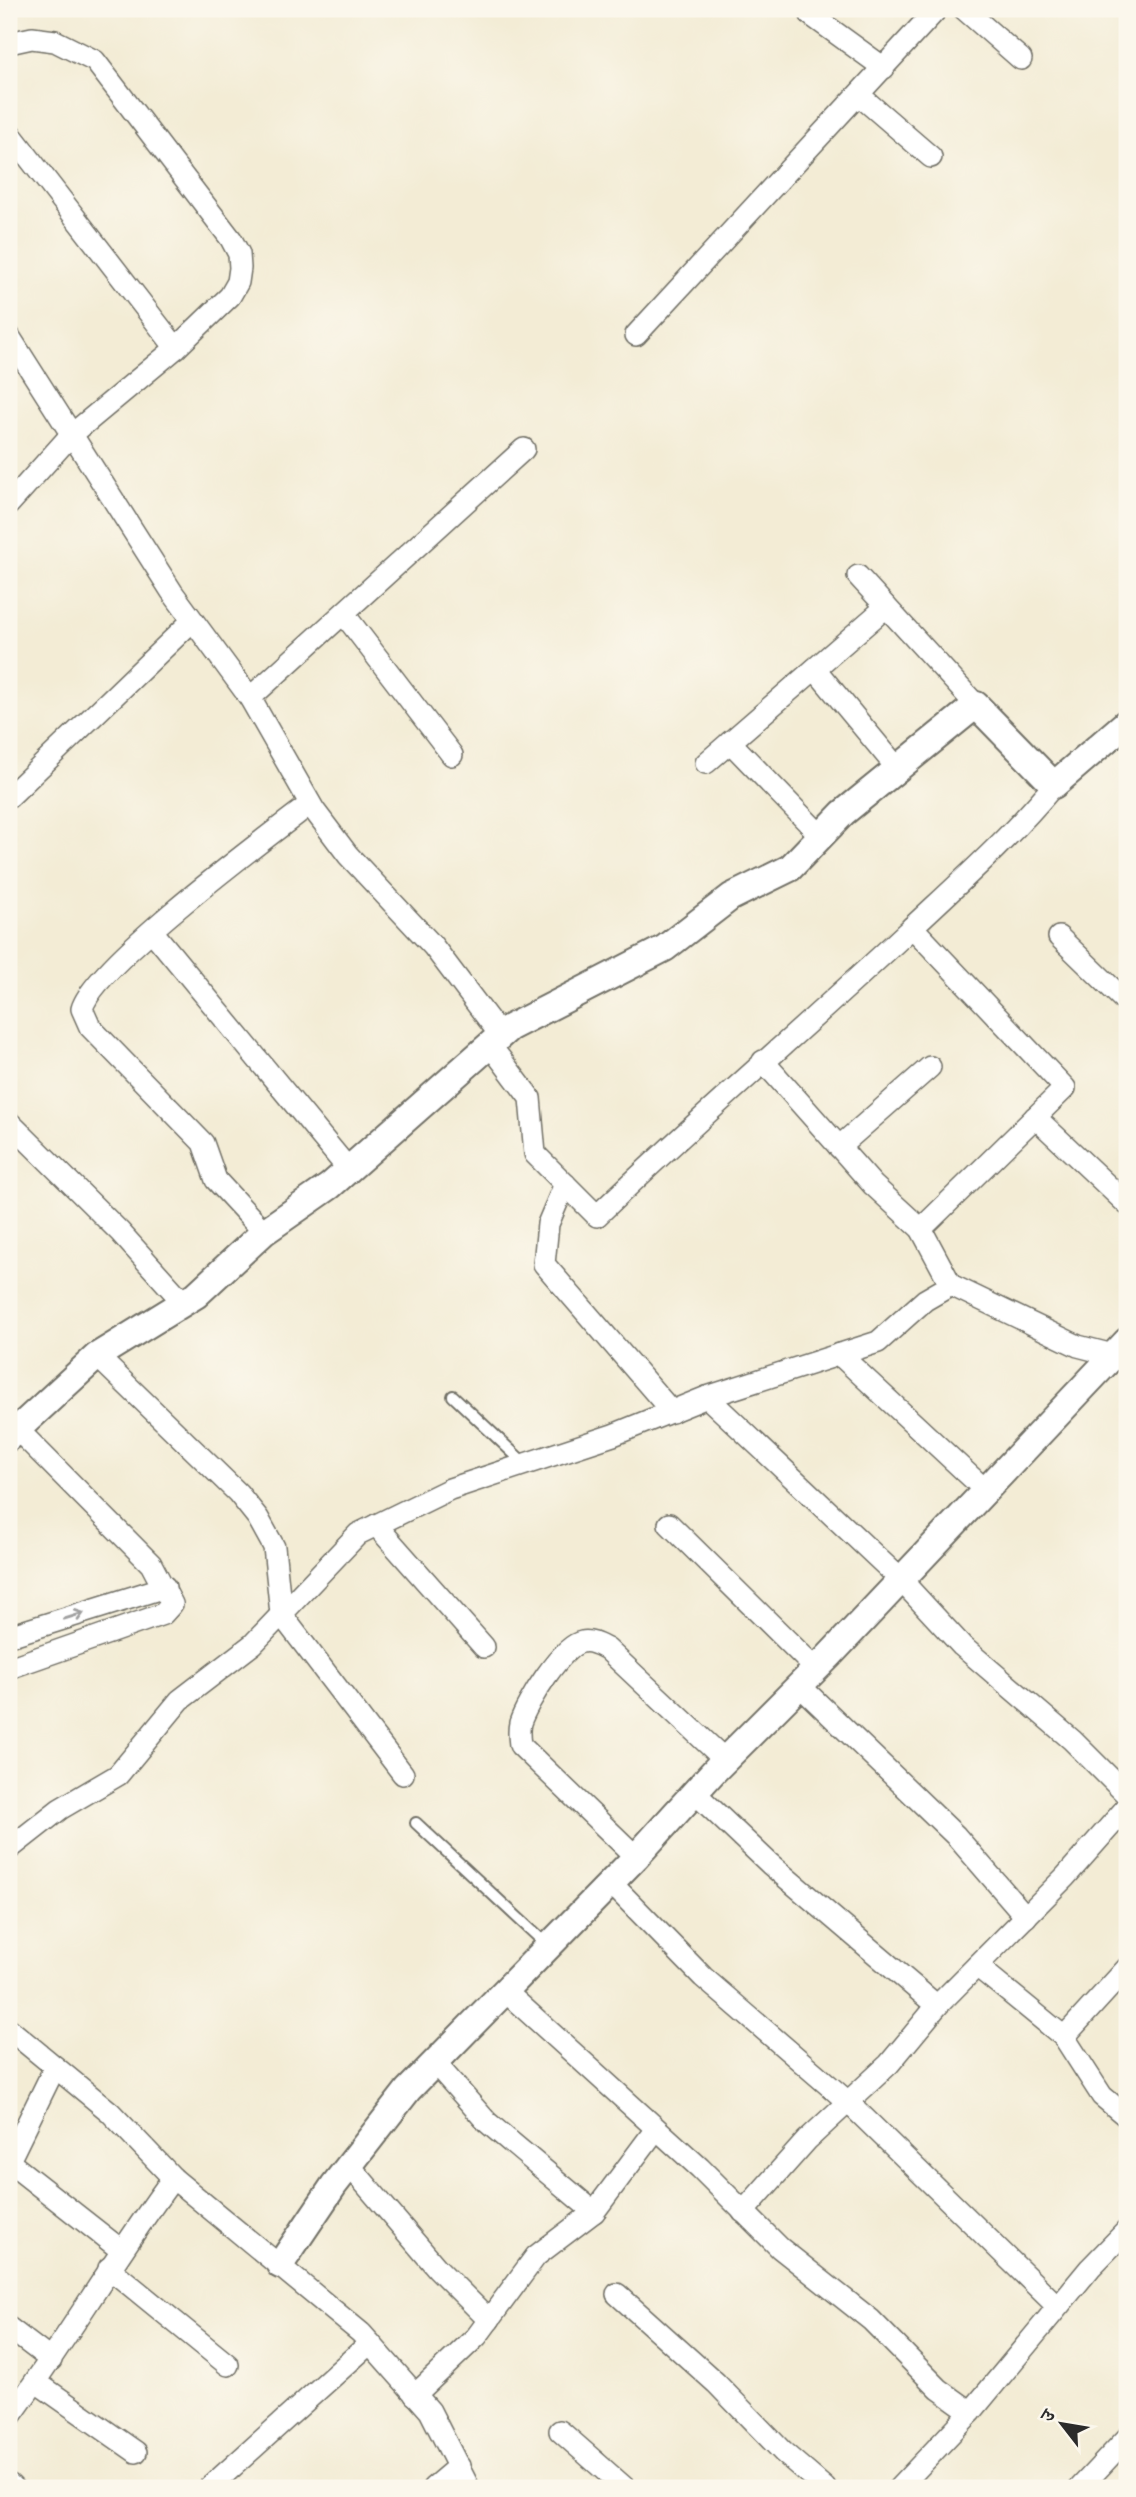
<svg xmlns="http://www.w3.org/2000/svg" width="1136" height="2497" viewBox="0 0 1136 2497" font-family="'Sorts Mill Goudy','Noto Serif Devanagari',serif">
  <rect width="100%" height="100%" fill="#fbf7ec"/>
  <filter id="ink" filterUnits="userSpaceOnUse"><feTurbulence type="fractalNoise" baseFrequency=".0143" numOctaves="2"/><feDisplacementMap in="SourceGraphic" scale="14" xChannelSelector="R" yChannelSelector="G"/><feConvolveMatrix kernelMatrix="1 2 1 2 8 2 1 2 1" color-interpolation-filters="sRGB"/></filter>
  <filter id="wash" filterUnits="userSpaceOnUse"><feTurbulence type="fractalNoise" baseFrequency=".00686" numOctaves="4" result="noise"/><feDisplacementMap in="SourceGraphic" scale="28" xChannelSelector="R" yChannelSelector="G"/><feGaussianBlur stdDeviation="1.57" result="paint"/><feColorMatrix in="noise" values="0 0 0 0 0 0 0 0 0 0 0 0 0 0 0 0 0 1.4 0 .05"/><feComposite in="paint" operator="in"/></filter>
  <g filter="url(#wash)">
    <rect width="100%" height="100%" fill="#f3ecd5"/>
  </g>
  <g filter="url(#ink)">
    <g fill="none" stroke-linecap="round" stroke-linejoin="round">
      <g stroke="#716f66" stroke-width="14">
        <g id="service">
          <polyline points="453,1396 525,1464"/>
          <polyline points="416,1823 547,1945"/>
        </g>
      </g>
      <g stroke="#716f66" stroke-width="24">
        <g id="minor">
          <polyline points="964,9 1021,59"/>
          <polyline points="811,15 884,68"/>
          <polyline points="9,43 32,38 55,41 95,61 231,239 239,254 240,268 238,282 230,296 176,348 70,436 9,504"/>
          <polyline points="859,95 931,157"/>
          <polyline points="9,132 176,348"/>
          <polyline points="636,335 937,9"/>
          <polyline points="9,336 172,592 250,698 314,810 348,855 433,946 501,1036"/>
          <polyline points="858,576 976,705"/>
          <polyline points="344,614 452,755"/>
          <polyline points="815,669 897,768"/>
          <polyline points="250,698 524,449"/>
          <polyline points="730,742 821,836"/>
          <polyline points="706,763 886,607"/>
          <polyline points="9,797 192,621"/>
          <polyline points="912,927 1065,1088 921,1229"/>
          <polyline points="152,931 349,1170"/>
          <polyline points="1059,937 1127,1003"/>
          <path d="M490 1045 530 1098 535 1154 597 1216C698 1118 805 1028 907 932 958 884 1009 839 1054 785"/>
          <polyline points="763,1061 873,1185 921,1229 951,1285"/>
          <polyline points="1035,1117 1127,1204"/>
          <polyline points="9,1122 120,1232 183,1302"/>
          <polyline points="839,1147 930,1067"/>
          <polyline points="565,1184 548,1224 544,1264 672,1412"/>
          <path d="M264 1232 216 1180 203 1143 90 1027 82 1009C93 966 267 837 310 804"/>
          <polyline points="839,1354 984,1489"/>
          <polyline points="97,1356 238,1493 258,1518 274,1547 281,1614 403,1774"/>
          <polyline points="707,1397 900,1579 962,1646 1072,1740 1127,1795"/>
          <polyline points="669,1524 816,1669"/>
          <polyline points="376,1525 484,1647"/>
          <polyline points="9,1636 165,1587"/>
          <polyline points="9,1668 163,1614 172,1604 151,1564 17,1429"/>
          <polyline points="799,1685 956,1836 1026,1917"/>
          <polyline points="694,1792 770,1864 937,2006"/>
          <polyline points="9,1849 60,1809 118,1775 180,1700 253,1644 358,1534 450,1489 613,1435 707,1397 878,1342 925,1300 951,1285 1078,1346 1113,1355"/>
          <path d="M636 1857 520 1745C519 1737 518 1731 520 1723 526 1704 562 1645 582 1642 591 1640 599 1645 607 1649L725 1760"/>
          <polyline points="610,1882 703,1977 848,2102 1057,2306"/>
          <polyline points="977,1966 1064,2037"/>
          <polyline points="1127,1968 1064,2037 1102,2096 1127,2117"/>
          <polyline points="505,1991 700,2168 780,2248 871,2320 939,2389 971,2412 899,2488"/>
          <polyline points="9,2029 110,2112 173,2178 361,2333 430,2411 469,2488"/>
          <polyline points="435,2063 487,2122 594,2212"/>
          <polyline points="9,2161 55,2067"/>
          <polyline points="9,2162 121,2250"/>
          <polyline points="349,2165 437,2268 489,2320"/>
          <polyline points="743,2212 807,2140 889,2064 937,2006 1065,1877 1127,1807"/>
          <polyline points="109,2268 228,2365"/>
          <polyline points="617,2294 716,2383 783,2452 825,2488"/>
          <polyline points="9,2328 51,2360"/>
          <polyline points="36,2382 136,2452"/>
          <polyline points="415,2395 477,2336 536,2256 594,2212 656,2129"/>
          <polyline points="971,2412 1090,2268 1127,2230"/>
          <path d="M9 2418C67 2340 115 2256 173 2178"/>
          <polyline points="560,2431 625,2488"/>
          <polyline points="9,2484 13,2488"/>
          <polyline points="209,2488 370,2343"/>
          <polyline points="433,2488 459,2466"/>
          <polyline points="1080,2488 1127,2438"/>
        </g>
      </g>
      <g stroke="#716f66" stroke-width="30">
        <g id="tertiary">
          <polyline points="9,1437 97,1356 196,1295 264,1232 330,1186 509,1028 665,948 731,897 790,868 843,813 976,705 1054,785 1127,722"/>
          <polyline points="280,2265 334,2185 408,2090 636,1857 715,1770 829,1656 1127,1341"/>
        </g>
      </g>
      <use href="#service" stroke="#fff" stroke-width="10"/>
      <use href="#minor" stroke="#fff" stroke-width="21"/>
      <use href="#tertiary" stroke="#fff" stroke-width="26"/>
    </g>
    <defs><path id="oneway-shaft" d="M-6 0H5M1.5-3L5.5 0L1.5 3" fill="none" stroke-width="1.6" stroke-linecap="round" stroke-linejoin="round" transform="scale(1.75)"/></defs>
    <use stroke="#a0a0a0" href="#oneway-shaft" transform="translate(74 1616) rotate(-17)"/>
  </g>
  <rect width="1136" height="2497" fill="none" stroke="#fbf7ec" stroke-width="35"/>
  <g transform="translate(1062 2424) rotate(301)" stroke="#fbf7ec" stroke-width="5" paint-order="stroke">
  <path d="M0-5L12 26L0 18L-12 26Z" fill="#2b2b2b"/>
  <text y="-10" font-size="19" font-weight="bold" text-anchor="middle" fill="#2b2b2b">उ</text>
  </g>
</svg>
